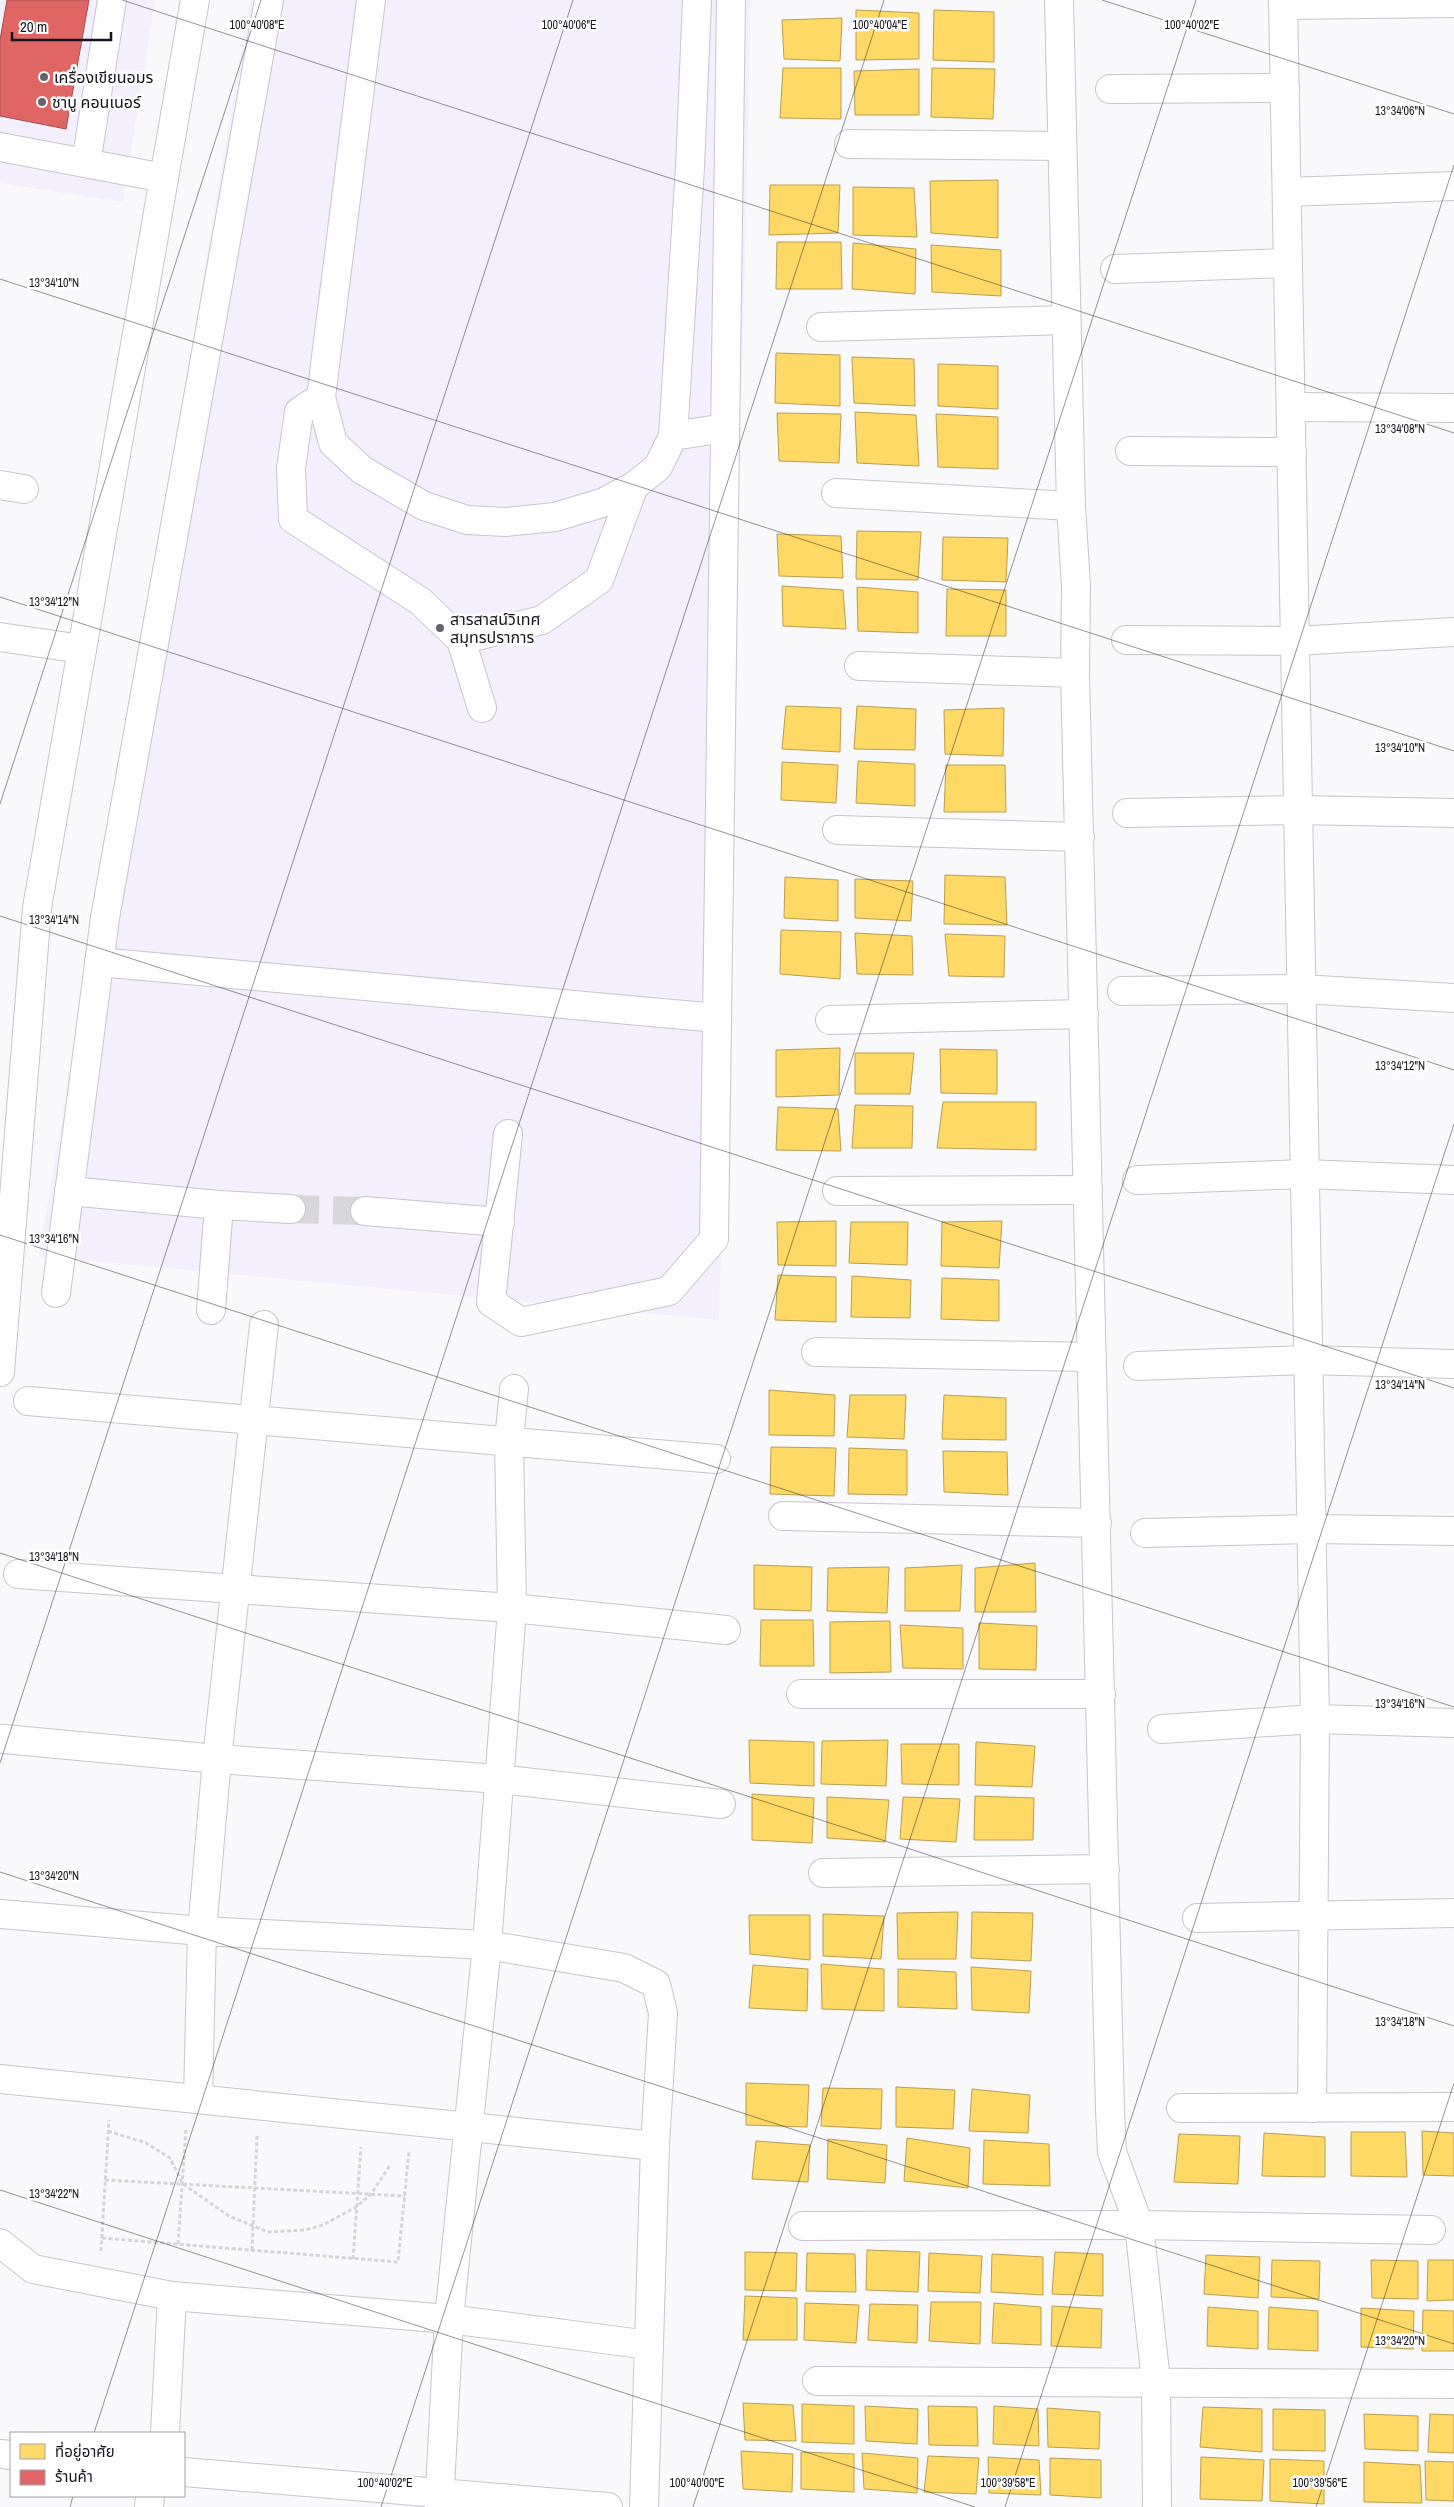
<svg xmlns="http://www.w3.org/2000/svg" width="1454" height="2507" viewBox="0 0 1454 2507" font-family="'Archivo Narrow','Noto Sans Thai',sans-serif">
  <rect width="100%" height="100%" fill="#f9f8fb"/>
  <g fill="#f3effc">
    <polygon points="0,0 155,0 123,202 0,183"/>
    <polygon points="250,0 751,0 719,1320 39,1256"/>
  </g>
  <g fill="#ffd966" stroke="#b99e50">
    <polygon points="856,10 919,13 919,59 856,60"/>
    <polygon points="934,10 994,12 994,62 933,60"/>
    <polygon points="842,18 840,61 784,59 782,20"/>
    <polygon points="783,68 841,68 841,119 780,118"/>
    <polygon points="932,68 995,69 993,119 931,117"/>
    <polygon points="919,69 919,115 855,115 854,71"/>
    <polygon points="998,180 998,238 931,233 930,181"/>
    <polygon points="770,185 840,185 838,233 769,235"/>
    <polygon points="853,187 914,188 917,237 853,235"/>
    <polygon points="777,242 841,242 842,289 776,289"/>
    <polygon points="853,243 916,249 915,294 852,289"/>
    <polygon points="931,245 1001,250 1001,296 932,292"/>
    <polygon points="776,353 840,355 840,406 775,403"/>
    <polygon points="852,357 914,359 915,406 854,403"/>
    <polygon points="938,364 998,366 998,409 938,406"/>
    <polygon points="855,412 916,415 919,466 857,463"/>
    <polygon points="777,413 841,414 839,463 779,461"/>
    <polygon points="936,414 998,417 998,469 938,467"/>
    <polygon points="857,531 921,532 918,580 856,579"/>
    <polygon points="777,534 841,536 843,578 779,576"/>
    <polygon points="943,537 1008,538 1006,582 942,580"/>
    <polygon points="782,586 843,590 846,629 783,626"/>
    <polygon points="857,587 918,592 918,633 858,631"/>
    <polygon points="947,589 1006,590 1006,636 946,636"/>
    <polygon points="786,706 841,708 840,752 782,749"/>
    <polygon points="857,706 916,709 915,750 854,749"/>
    <polygon points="1004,708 1003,756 945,754 944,710"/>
    <polygon points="858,761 915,764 915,806 856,803"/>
    <polygon points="782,762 838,765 836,803 781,800"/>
    <polygon points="946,765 1005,765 1006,812 944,812"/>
    <polygon points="945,875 1005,877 1007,925 944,924"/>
    <polygon points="785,877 838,880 838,921 784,918"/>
    <polygon points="855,879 913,881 911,921 855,918"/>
    <polygon points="781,930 841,932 840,979 780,974"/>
    <polygon points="855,933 912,936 913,975 857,974"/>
    <polygon points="945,934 1005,936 1004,977 949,976"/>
    <polygon points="840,1048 839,1095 776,1097 776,1050"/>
    <polygon points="940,1049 997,1050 997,1094 941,1093"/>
    <polygon points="855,1053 914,1053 910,1094 855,1094"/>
    <polygon points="943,1102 1036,1102 1036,1150 937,1148"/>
    <polygon points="855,1105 913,1106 912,1148 852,1148"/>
    <polygon points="778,1107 838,1109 841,1151 776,1150"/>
    <polygon points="836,1221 836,1266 778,1265 777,1222"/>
    <polygon points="1002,1221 999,1268 941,1266 942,1222"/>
    <polygon points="851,1222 908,1222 907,1265 849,1263"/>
    <polygon points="778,1275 836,1277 836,1322 775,1320"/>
    <polygon points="852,1276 911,1280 910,1318 851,1317"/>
    <polygon points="942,1278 999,1280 999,1321 941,1319"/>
    <polygon points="769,1390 835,1395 834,1436 769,1435"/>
    <polygon points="850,1395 906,1395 904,1439 847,1437"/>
    <polygon points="944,1395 1006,1398 1006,1440 942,1439"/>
    <polygon points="771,1447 836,1448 834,1496 770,1494"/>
    <polygon points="849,1448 907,1450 907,1495 848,1494"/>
    <polygon points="943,1451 1007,1452 1008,1495 944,1492"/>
    <polygon points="1035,1563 1036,1612 975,1612 975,1568"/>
    <polygon points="754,1565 812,1567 811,1611 754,1609"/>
    <polygon points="962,1565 960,1611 905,1611 905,1568"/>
    <polygon points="889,1567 887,1613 827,1611 828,1568"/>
    <polygon points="761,1620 813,1620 814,1666 760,1666"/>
    <polygon points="890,1621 891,1672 830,1673 830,1622"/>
    <polygon points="979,1623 1037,1626 1036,1670 979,1669"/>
    <polygon points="900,1625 963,1628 963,1669 903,1668"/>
    <polygon points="749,1740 814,1742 814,1786 750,1783"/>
    <polygon points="888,1740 886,1786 821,1784 822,1741"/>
    <polygon points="976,1742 1035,1746 1032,1787 975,1785"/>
    <polygon points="901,1744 959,1744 959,1785 902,1784"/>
    <polygon points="752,1794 814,1798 812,1843 752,1840"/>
    <polygon points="975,1796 1034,1798 1033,1840 974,1840"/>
    <polygon points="827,1797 889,1800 885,1842 827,1838"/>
    <polygon points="903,1797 960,1799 956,1842 900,1839"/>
    <polygon points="958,1912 956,1959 898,1959 897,1913"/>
    <polygon points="972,1912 1033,1913 1031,1961 971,1958"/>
    <polygon points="823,1914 884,1916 881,1959 823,1956"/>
    <polygon points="749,1915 810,1915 810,1960 750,1954"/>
    <polygon points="821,1964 884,1969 884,2011 822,2009"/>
    <polygon points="753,1965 808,1969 807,2011 749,2008"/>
    <polygon points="971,1967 1031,1971 1029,2013 972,2010"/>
    <polygon points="898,1969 956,1972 957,2009 898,2007"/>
    <polygon points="746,2083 809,2085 807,2127 746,2125"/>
    <polygon points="896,2087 955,2090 953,2129 896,2127"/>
    <polygon points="823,2088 882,2089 881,2129 821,2126"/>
    <polygon points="972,2089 1030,2095 1028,2133 969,2131"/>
    <polygon points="1422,2131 1454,2133 1454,2176 1423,2175"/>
    <polygon points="1351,2132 1405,2132 1407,2177 1351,2176"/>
    <polygon points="1264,2133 1325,2137 1325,2177 1262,2176"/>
    <polygon points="1179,2134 1240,2136 1238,2184 1174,2182"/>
    <polygon points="907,2138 970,2148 968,2188 904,2181"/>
    <polygon points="828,2139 887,2145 885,2183 827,2179"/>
    <polygon points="984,2140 1049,2144 1050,2186 983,2184"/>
    <polygon points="756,2141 810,2145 808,2182 752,2179"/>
    <polygon points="867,2250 920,2252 918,2292 866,2290"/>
    <polygon points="745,2252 797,2253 796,2291 745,2290"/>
    <polygon points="1055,2252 1103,2254 1103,2296 1052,2294"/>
    <polygon points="807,2253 855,2254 856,2292 806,2291"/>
    <polygon points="929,2253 982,2256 980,2293 928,2291"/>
    <polygon points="992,2254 1043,2257 1043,2295 991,2292"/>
    <polygon points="1206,2255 1260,2257 1258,2298 1204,2294"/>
    <polygon points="1272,2260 1320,2261 1319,2299 1271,2297"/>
    <polygon points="1371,2260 1418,2261 1418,2299 1372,2298"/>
    <polygon points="1428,2260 1454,2260 1454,2300 1427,2301"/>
    <polygon points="745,2296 797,2298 797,2340 743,2340"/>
    <polygon points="931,2302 981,2302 980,2344 929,2341"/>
    <polygon points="805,2303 859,2305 856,2343 804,2340"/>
    <polygon points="994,2303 1041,2307 1041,2345 992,2343"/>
    <polygon points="870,2304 918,2305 917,2343 868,2340"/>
    <polygon points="1052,2306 1102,2309 1101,2348 1051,2346"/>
    <polygon points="1208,2307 1258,2311 1258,2349 1207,2346"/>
    <polygon points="1269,2307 1318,2311 1318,2351 1268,2349"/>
    <polygon points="1361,2308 1414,2311 1413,2349 1361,2347"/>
    <polygon points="1423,2310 1454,2311 1454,2351 1422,2351"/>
    <polygon points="743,2403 793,2405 796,2441 745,2440"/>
    <polygon points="802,2404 854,2406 854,2444 802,2442"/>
    <polygon points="865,2406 918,2409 917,2444 866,2441"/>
    <polygon points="928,2406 977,2407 978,2446 929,2445"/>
    <polygon points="994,2406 1038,2409 1039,2446 993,2444"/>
    <polygon points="1203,2407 1262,2409 1262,2452 1200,2447"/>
    <polygon points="1047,2408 1100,2412 1099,2449 1048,2447"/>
    <polygon points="1273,2409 1325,2410 1325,2451 1273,2450"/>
    <polygon points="1364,2414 1418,2416 1418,2451 1365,2449"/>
    <polygon points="1430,2414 1454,2415 1454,2453 1428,2452"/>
    <polygon points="741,2451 793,2454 792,2492 743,2489"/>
    <polygon points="801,2452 854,2454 854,2492 801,2489"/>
    <polygon points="862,2453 918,2458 917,2493 864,2489"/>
    <polygon points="928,2456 979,2458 976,2494 924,2492"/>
    <polygon points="988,2457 1039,2460 1041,2495 989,2493"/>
    <polygon points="1201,2457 1264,2460 1262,2501 1200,2499"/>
    <polygon points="1050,2458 1101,2460 1101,2498 1050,2495"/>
    <polygon points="1270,2459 1324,2461 1324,2504 1270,2501"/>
    <polygon points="1425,2461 1454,2462 1454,2501 1426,2500"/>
    <polygon points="1364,2462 1420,2465 1422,2503 1364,2502"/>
  </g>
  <polygon fill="#e06666" stroke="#a34d50" points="7,0 89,0 66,129 0,116 0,40"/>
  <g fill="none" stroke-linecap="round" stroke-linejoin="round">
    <polyline stroke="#d7d6da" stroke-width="28" stroke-dasharray="28 14" stroke-linecap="butt" points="291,1209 365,1211"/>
    <g stroke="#c8c5cc" stroke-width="30">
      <g id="minor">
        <polyline points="371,0 321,397 333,443 362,470 424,506 467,520 506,522 555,517 602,503 634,486 658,467 673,436 725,428"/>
        <polyline points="1059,0 1071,506 1076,586 1075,673 1110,2110 1112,2152 1139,2225 1156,2381 1157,2507"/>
        <polyline points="1283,0 1315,1719 1312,2108"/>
        <polyline points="1283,5 1454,3"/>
        <polyline points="1110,89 1285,88"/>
        <polyline points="849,144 1062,146"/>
        <polyline points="0,147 164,178"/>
        <polyline points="86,163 112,0"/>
        <polyline points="1287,192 1454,186"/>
        <polyline points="1115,269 1288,263"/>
        <polyline points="821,327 1066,320"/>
        <polyline points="321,397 299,412 291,468 293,519 420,601 461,640 482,708"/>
        <polyline points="1291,407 1454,408"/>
        <polyline points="673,436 690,167 697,0"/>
        <polyline points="1130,451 1292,452"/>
        <polyline points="0,485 24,489"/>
        <polyline points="836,493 1071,506"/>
        <polyline points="0,637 82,649"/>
        <polyline points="461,640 542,620 599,580 634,486"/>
        <polyline points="1126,640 1295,641 1454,632"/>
        <polyline points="859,666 1075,673"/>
        <polyline points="1127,813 1298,810 1454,813"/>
        <polyline points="837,830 1080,837"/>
        <polyline points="99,962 717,1018"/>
        <polyline points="1122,991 1301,989 1454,998"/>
        <polyline points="830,1020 1084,1014"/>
        <polyline points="508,1134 491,1302 521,1322 669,1291 714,1239 731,0"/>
        <polyline points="1137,1180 1305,1174 1454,1180"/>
        <polyline points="69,1191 219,1205 291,1209"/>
        <polyline points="837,1191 1088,1190"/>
        <polyline points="365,1211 500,1222"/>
        <polyline points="56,1293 105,918 269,0"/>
        <polyline points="211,1310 219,1205"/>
        <polyline points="816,1352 1092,1357"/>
        <polyline points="1138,1366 1308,1360 1454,1364"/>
        <polyline points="0,1372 37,908 195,0"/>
        <polyline points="28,1401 716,1459"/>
        <polyline points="783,1516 1097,1523"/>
        <polyline points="1145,1533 1312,1529 1454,1531"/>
        <polyline points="18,1574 512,1608 726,1630"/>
        <polyline points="801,1694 1101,1694"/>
        <polyline points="1162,1729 1315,1719 1454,1723"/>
        <polyline points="4,1739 217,1759 499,1779 721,1804"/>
        <polyline points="823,1873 1105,1869"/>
        <polyline points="0,1914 202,1931 487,1945 624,1968 656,1984 663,2013 655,2146 644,2507"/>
        <polyline points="1197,1918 1454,1913"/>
        <polyline points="0,2079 655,2146"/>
        <polyline points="198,2099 202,1931 217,1759 264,1325"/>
        <polyline points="1181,2108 1454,2107"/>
        <polyline points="803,2226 1139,2225 1431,2230"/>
        <polyline points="0,2243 33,2269 172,2296 449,2319 649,2345"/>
        <polyline points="817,2381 1454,2384"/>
        <polyline points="165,2433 172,2296"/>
        <polyline points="0,2454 11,2455"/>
        <polyline points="184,2472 608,2507"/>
        <polyline points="149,2507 150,2496"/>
        <polyline points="439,2507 449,2319 487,1945 512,1608 509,1441 514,1389"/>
      </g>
    </g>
    <g stroke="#d5d5d6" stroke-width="3" stroke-dasharray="4 2.5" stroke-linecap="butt">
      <polyline points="108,2131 146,2143 170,2158 183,2184 229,2216 268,2232 305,2230 323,2225 356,2207 371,2194 391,2164"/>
      <polyline points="105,2180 405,2196"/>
      <polyline points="102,2238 398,2262 409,2151"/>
      <polyline points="178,2244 186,2128"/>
      <polyline points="252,2250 257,2136"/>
      <polyline points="101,2251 109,2120"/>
      <polyline points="353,2259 361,2147"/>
    </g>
    <use href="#minor" stroke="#fefefe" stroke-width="28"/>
  </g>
  <path fill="none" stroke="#16131c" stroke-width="1" stroke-opacity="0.45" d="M122 0 1454 433M1102 0 1454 114M0 279 1454 751M0 597 1454 1070M0 804 261 0M0 916 1454 1388M0 1235 1454 1707M0 1553 1454 2026M0 1763 573 0M0 1872 1454 2344M0 2190 975 2507M94 2433 884 0M70 2507 73 2496M381 2507 1196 0M693 2507 1454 165M1005 2507 1454 1124M1316 2507 1454 2083"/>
  <g fill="#65636a" stroke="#fff" stroke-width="2">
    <circle cx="44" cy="77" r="5"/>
    <circle cx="42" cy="102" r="5"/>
    <circle cx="440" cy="628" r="5"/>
  </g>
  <g text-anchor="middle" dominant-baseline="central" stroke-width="5" stroke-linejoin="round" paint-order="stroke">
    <g font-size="16" fill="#16131c" stroke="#fff" text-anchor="start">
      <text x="54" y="77">เครื่องเขียนอมร</text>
      <text x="52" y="102">ชาบู คอนเนอร์</text>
      <text x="450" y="619">สารสาสน์วิเทศ<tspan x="450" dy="18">สมุทรปราการ</tspan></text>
    </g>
  </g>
  <g font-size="12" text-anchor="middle" fill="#16131c" stroke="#fff" stroke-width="5" stroke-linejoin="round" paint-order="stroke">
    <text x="257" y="29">100°40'08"E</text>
    <text x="569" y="29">100°40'06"E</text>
    <text x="880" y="29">100°40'04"E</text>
    <text x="1192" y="29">100°40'02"E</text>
    <text x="1400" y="115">13°34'06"N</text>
    <text x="54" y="287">13°34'10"N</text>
    <text x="1400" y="433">13°34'08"N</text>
    <text x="54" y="606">13°34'12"N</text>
    <text x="1400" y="752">13°34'10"N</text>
    <text x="54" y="924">13°34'14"N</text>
    <text x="1400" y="1070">13°34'12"N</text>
    <text x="54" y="1243">13°34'16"N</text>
    <text x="1400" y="1389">13°34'14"N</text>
    <text x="54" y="1561">13°34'18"N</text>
    <text x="1400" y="1708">13°34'16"N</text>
    <text x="54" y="1880">13°34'20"N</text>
    <text x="1400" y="2026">13°34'18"N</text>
    <text x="54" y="2198">13°34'22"N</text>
    <text x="1400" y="2345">13°34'20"N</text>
    <text x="385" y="2487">100°40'02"E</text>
    <text x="697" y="2487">100°40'00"E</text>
    <text x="1008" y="2487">100°39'58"E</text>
    <text x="1320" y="2487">100°39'56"E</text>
  </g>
  <rect x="10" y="2432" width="175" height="65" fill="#ffffff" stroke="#a2a1a4"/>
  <rect x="20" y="2444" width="25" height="15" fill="#ffd966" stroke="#a2a1a4"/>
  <text x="55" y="2457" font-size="15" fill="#16131c">ที่อยู่อาศัย</text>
  <rect x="20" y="2470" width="25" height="15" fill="#e06666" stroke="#a2a1a4"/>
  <text x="55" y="2482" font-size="15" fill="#16131c">ร้านค้า</text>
  <path d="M12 32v8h99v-8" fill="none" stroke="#16131c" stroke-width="2.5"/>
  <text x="20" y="32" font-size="15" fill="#16131c" stroke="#ffffff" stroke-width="4" paint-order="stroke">20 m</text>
</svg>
